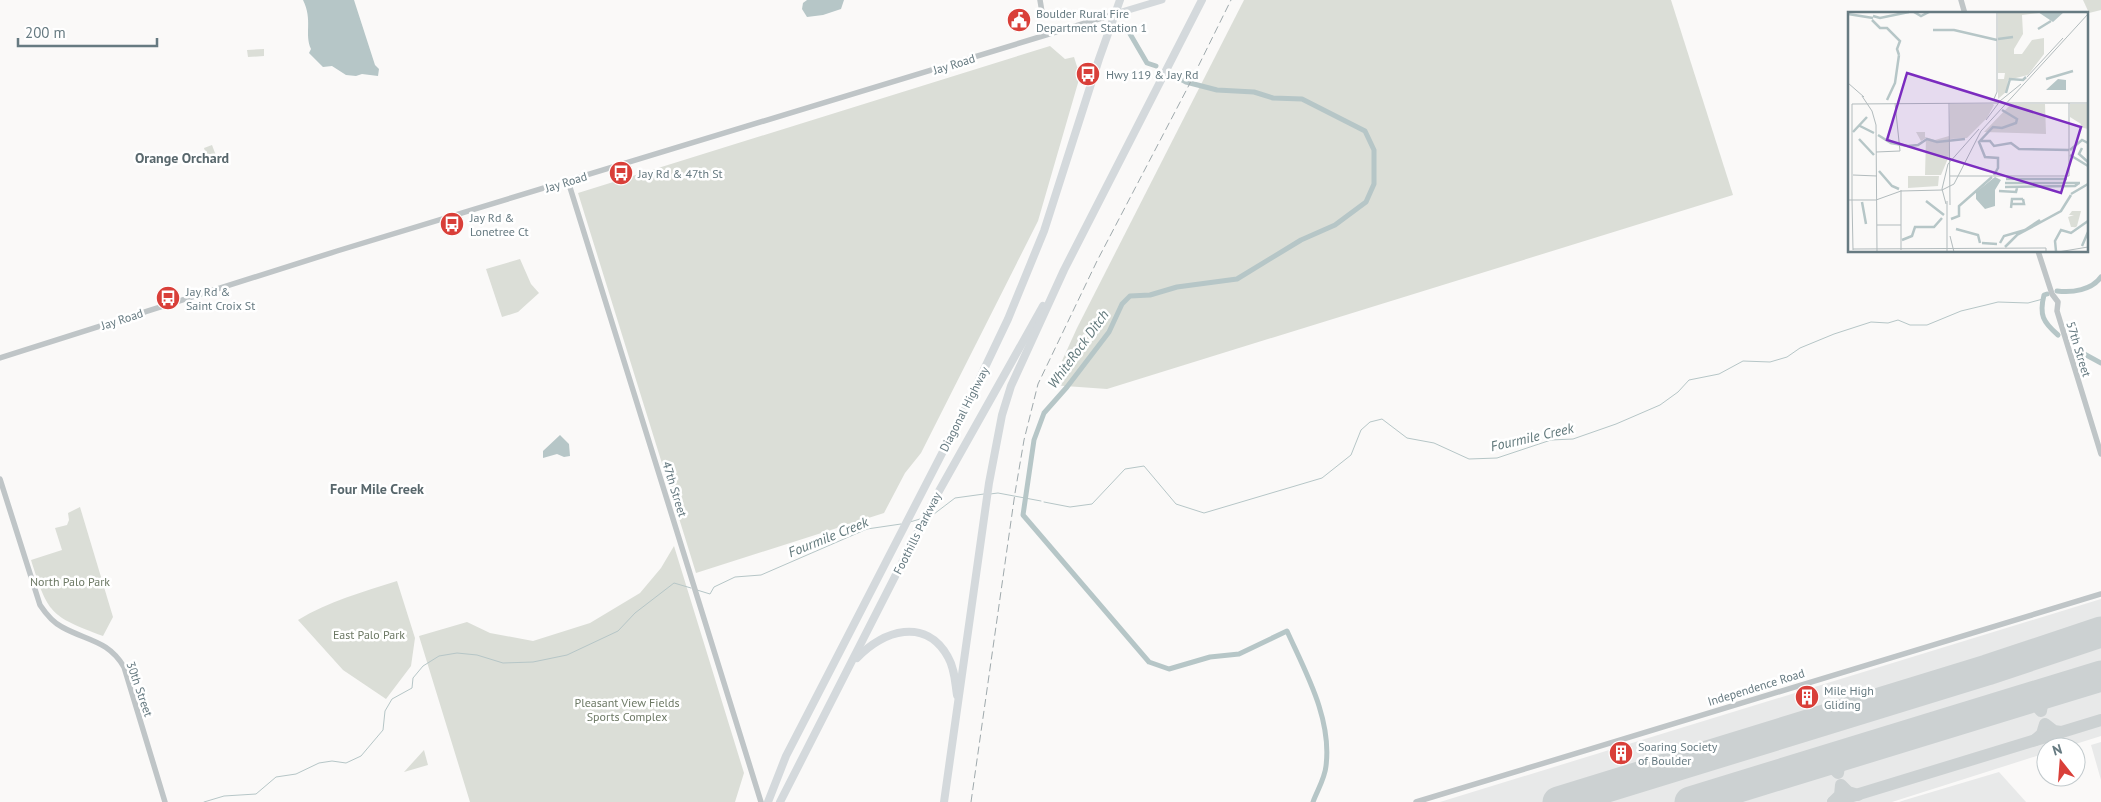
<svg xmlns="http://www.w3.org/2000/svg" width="2101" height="802" viewBox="0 0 2101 802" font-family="'PT Sans',sans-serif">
  <rect width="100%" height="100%" fill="#faf9f8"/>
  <g fill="#e8e9e9">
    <polygon points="2101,599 2101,736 2066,747 2046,747 2046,753 1892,802 1440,802"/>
    <polygon points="2101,742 2101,780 2091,745"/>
    <polygon points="1999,772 2026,802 1899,802 1905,800"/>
  </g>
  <g fill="#dbded7">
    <polygon points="1244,0 1671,0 1733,195 1107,389 1051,385 1077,328"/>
    <polygon points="2083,0 2101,0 2101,10 2089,13"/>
    <polygon points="1050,46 1065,59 1074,57 1080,76 1038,221 921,453 905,473 884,513 696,573 578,193"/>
    <polygon points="264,49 264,56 248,57 247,50"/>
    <polygon points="212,145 218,161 209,164 204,148"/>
    <polygon points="520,259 531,284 539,293 518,312 502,317 486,269"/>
    <path d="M80 507 113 617 103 636C50 616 48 614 31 560L62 550 55 528 67 525 69 520 68 513Z"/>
    <polygon points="674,546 744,773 735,802 470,802 419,636 467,622 490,633 533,641 590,623 640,593 661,568"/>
    <path d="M397 581 415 638 411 666 386 699 343 670 298 620C329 601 363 592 397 581Z"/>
    <polygon points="424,750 428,765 404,772"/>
  </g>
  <g fill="#b6c6c7">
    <path d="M303 0H354L375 65 379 69 378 76 362 74 356 76 346 75 332 66 323 67 309 53 311 49C304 34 313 20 303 0Z"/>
    <polygon points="807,0 844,0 841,9 823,15 807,17 802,9 803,3"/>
    <polygon points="560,435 569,444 570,456 564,457 557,454 543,458 543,451"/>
  </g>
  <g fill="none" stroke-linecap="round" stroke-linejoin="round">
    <g stroke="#b6c6c7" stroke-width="1">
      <polyline points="990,494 998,493 1041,501"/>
      <polyline points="1044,502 1070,507 1092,504 1125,469 1144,466 1176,504 1204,513 1322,478 1351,455 1361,430 1370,422 1382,419 1407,438 1434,443 1469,459 1497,458 1551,440 1573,439 1616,424 1660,405 1678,392 1689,380 1719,374 1743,361 1770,362 1787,357 1800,348 1834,334 1871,322 1888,323 1898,320 1910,325 1927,325 1961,311 1986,305 1998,302 2028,303 2043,299"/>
      <polyline points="929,516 934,514 955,498 984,494"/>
      <polyline points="910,522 920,519"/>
      <polyline points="697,590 710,594 714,587 735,577 761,575 867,529 901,524"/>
      <polyline points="204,802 224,796 256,794 276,777 296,774 319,763 332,761 346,763 361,756 383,730 385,711 392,699 412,688 413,678 423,666 439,656 457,653 477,655 503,663 533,662 567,655 618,631 635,613 674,583 691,588"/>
    </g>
    <g stroke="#b6c6c7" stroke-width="5">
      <polyline points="1126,27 1147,63 1156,66"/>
      <path d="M1175 76 1186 82 1217 90 1254 92 1273 98 1302 99 1365 131 1374 150V184L1366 202 1335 225 1301 240 1237 279 1177 287 1150 295 1130 296 1122 304 1109 332 1067 387 1044 413 1034 440 1023 515 1149 662 1169 669 1210 657 1239 654 1287 631C1306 673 1332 719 1326 766 1325 778 1317 791 1313 802"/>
      <path d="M2057 291C2072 293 2092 290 2101 277"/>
      <path d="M2047 294 2044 295C2039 315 2043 322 2058 335"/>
      <polyline points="2077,350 2101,363"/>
    </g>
    <g stroke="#ccd1d2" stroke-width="12">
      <polyline points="2020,701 2034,703 2041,711 2043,699 2051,692"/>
      <polyline points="2035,740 2042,734 2045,724 2054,731 2061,732"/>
      <polyline points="1818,763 1829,764 1838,773 1840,760 1848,754"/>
      <polyline points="1833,802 2101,720"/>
      <polyline points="1833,802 1840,795 1841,785 1848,792 1858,795"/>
    </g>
    <g stroke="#ccd1d2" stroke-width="31">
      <polyline points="1558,802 1987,670 2101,632"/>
      <polyline points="1690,802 2101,676"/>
    </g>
    <g stroke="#bfc5c7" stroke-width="5.5">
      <polyline points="1040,0 1042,12"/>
      <polyline points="1961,0 1965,14"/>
      <polyline points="568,181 761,802"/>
      <polyline points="2038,251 2052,294 2058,302 2057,311 2101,454"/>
      <polyline points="0,358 337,251 1115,14"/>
      <path d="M0 479 40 605C46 614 52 622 62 627 87 641 108 640 124 667L165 802"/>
      <polyline points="1416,802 2101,594"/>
    </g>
    <polyline stroke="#d4d9dc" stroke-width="7" points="1115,14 1162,0"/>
    <g stroke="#d4d9dc" stroke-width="8">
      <path d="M857 658C883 630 926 617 948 657 955 669 955 683 957 695"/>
      <polyline points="768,802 786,756 968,403 1008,319 1044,231 1099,59 1120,0"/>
      <polyline points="780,802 934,500 1043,306"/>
      <polyline points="944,802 989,483 1002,415 1011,386 1064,270 1202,0"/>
    </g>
    <polyline stroke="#9fa9ac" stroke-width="1" stroke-dasharray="8 4" stroke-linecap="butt" points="971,802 1015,493 1024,440 1038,384 1097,261 1188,87 1231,0"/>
  </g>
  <defs>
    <g id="civic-disc" transform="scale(1.25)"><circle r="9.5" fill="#d93f39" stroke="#fff"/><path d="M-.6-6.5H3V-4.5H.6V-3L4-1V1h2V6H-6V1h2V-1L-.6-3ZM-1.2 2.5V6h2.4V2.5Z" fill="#fff"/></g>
    <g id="bus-disc" transform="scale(1.25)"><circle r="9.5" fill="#d93f39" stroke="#fff"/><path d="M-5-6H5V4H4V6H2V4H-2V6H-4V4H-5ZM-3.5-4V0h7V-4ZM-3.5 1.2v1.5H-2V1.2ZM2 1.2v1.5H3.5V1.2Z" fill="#fff"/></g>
    <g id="building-disc" transform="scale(1.25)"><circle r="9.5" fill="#d93f39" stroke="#fff"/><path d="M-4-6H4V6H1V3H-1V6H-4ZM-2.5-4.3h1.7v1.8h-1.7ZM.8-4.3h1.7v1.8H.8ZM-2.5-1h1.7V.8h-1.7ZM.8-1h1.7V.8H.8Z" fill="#fff"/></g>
  </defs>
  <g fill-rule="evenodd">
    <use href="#civic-disc" x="1019" y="20"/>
    <use href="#bus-disc" x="1088" y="74"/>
    <use href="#bus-disc" x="621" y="173"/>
    <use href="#bus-disc" x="452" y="224"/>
    <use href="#bus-disc" x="168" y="298"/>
    <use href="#building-disc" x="1807" y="697"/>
    <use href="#building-disc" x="1621" y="753"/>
  </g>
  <g text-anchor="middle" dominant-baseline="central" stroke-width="5" stroke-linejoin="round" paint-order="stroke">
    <g font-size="12" fill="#667a81" stroke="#fff" text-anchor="start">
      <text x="1036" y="13">Boulder Rural Fire<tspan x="1036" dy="14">Department Station 1</tspan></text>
      <text x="1106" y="74">Hwy 119 &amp; Jay Rd</text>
      <text x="638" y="173">Jay Rd &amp; 47th St</text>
      <text x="470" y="217">Jay Rd &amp;<tspan x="470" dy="14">Lonetree Ct</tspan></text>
      <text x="186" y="291">Jay Rd &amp;<tspan x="186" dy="14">Saint Croix St</tspan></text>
      <text x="1824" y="690">Mile High<tspan x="1824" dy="14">Gliding</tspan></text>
      <text x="1638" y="746">Soaring Society<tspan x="1638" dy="14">of Boulder</tspan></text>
    </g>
    <g font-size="12" fill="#667a81" stroke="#fff">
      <text transform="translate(954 64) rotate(-17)">Jay Road</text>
      <text transform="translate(566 182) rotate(-17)">Jay Road</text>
      <text transform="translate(122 319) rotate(-18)">Jay Road</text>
      <text transform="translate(2079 349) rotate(73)">57th Street</text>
      <text transform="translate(964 409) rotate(-63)">Diagonal Highway</text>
      <text transform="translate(675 489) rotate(73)">47th Street</text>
      <text transform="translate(917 533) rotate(-63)">Foothills Parkway</text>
      <text transform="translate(1756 687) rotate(-17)">Independence Road</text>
      <text transform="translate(140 689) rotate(71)">30th Street</text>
    </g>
    <g font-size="12" fill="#6d7965" stroke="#fff">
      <text x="70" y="581">North Palo Park</text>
      <text x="369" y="634">East Palo Park</text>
      <text x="627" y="702">Pleasant View Fields<tspan x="627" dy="14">Sports Complex</tspan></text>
    </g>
    <g font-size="14" font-weight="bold" fill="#58676c" stroke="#fff">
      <text x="182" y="158">Orange Orchard</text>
      <text x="377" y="489">Four Mile Creek</text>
    </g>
    <g font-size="14" font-style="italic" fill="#61787b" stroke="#fff">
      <text transform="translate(1078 349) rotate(-54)">WhiteRock Ditch</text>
      <text transform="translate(1532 437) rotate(-13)">Fourmile Creek</text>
      <text transform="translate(828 537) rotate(-22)">Fourmile Creek</text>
    </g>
  </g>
  <g transform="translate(1848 12)">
    <rect width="240" height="240" fill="#faf9f8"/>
    <path d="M150 0 191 1 174 3 175 22 166 37V42H174L184 28 196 26V42L180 63 160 68 159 79 150 87V67H156L157 61H150ZM102 92H145L146 93 139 106 119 126 102 127ZM163 92H197L198 122 136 120ZM222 92H240V117L232 115 233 112 222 105ZM68 120H77V125L87 128 101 124V144L93 163H77L78 126 73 129ZM60 164H91L90 174 60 176ZM233 199 229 214 228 215 225 216 227 215H223L220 205 226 203H221L224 199Z" fill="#dbded7"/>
    <path d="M190 0H216L205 10ZM210 67 218 68V78H198ZM147 165 153 168 147 178V194L137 197 128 187V180Z" fill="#b6c6c7"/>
    <path fill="none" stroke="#b6c6c7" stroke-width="2.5" d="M66 0 73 4 81 0M0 2 25 6M25 4 32 6 61 0M24 8 32 16H39L52 29 49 37 51 43M190 17 203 9M85 18H106L149 28M150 27 165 25M198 67 225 59M158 81 162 67 175 68 178 65M39 88 47 71 51 43M12 114 26 121M5 120 19 105M30 123 43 131 60 134 70 133 79 127 89 130 117 127M11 127 26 143M133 129H142L146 134 163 131 171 137 221 138M234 136 231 142 240 150M222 138 234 128 240 131M222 143 240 154M31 159 44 174 51 177M146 163 150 156V146L137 145 131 130 145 115 154 116 168 111 169 107 154 98M158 167H219M157 171H232M157 175 227 174 231 171M151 179 168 180 169 176M223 182 240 172M78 189 96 203M14 190 18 212M164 192H176L175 187M163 196 164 187H175M103 207 111 204V194L144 165M108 217 130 223 132 231M54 228 64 224 67 215H86L94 206M134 231 149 232M152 231 156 224 177 218 192 208M234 234 240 220M157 235 169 223 213 199 223 183M208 239 207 229 213 218 223 221 240 209"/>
    <path fill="none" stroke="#b2bbbd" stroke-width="1" d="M179 65 215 26M0 71 16 85M14 84 24 99 28 113 29 240M145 89 149 80V0M101 91 102 193M160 91H240M138 108 152 89 173 72M28 140 52 139 47 91M5 163 29 164M102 164H221V91M53 178V238M0 188H28M4 188V92L150 91M4 188 5 238M28 188 53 179 94 178 106 172 133 119 240 2M99 189V240M98 192 94 177 100 152 131 117M29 213H53M102 224 106 240M5 237 198 236V240M210 240 240 235"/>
    <path fill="#7b2cbf" fill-opacity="0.15" stroke="#7b2cbf" stroke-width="2.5" d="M59 61 233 115 213 181 39 128Z"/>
    <rect width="240" height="240" fill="none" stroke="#667a81" stroke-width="2.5"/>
  </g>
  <g transform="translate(2061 762) rotate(343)"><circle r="24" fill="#ffffff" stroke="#c2cacd"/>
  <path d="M0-4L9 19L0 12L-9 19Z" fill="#d93f39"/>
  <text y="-8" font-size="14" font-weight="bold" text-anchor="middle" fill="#667a81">N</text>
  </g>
  <path d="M18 38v8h139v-8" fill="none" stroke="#667a81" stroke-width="2.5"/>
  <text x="25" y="38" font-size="15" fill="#667a81" stroke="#ffffff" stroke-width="4" paint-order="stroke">200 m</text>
</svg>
